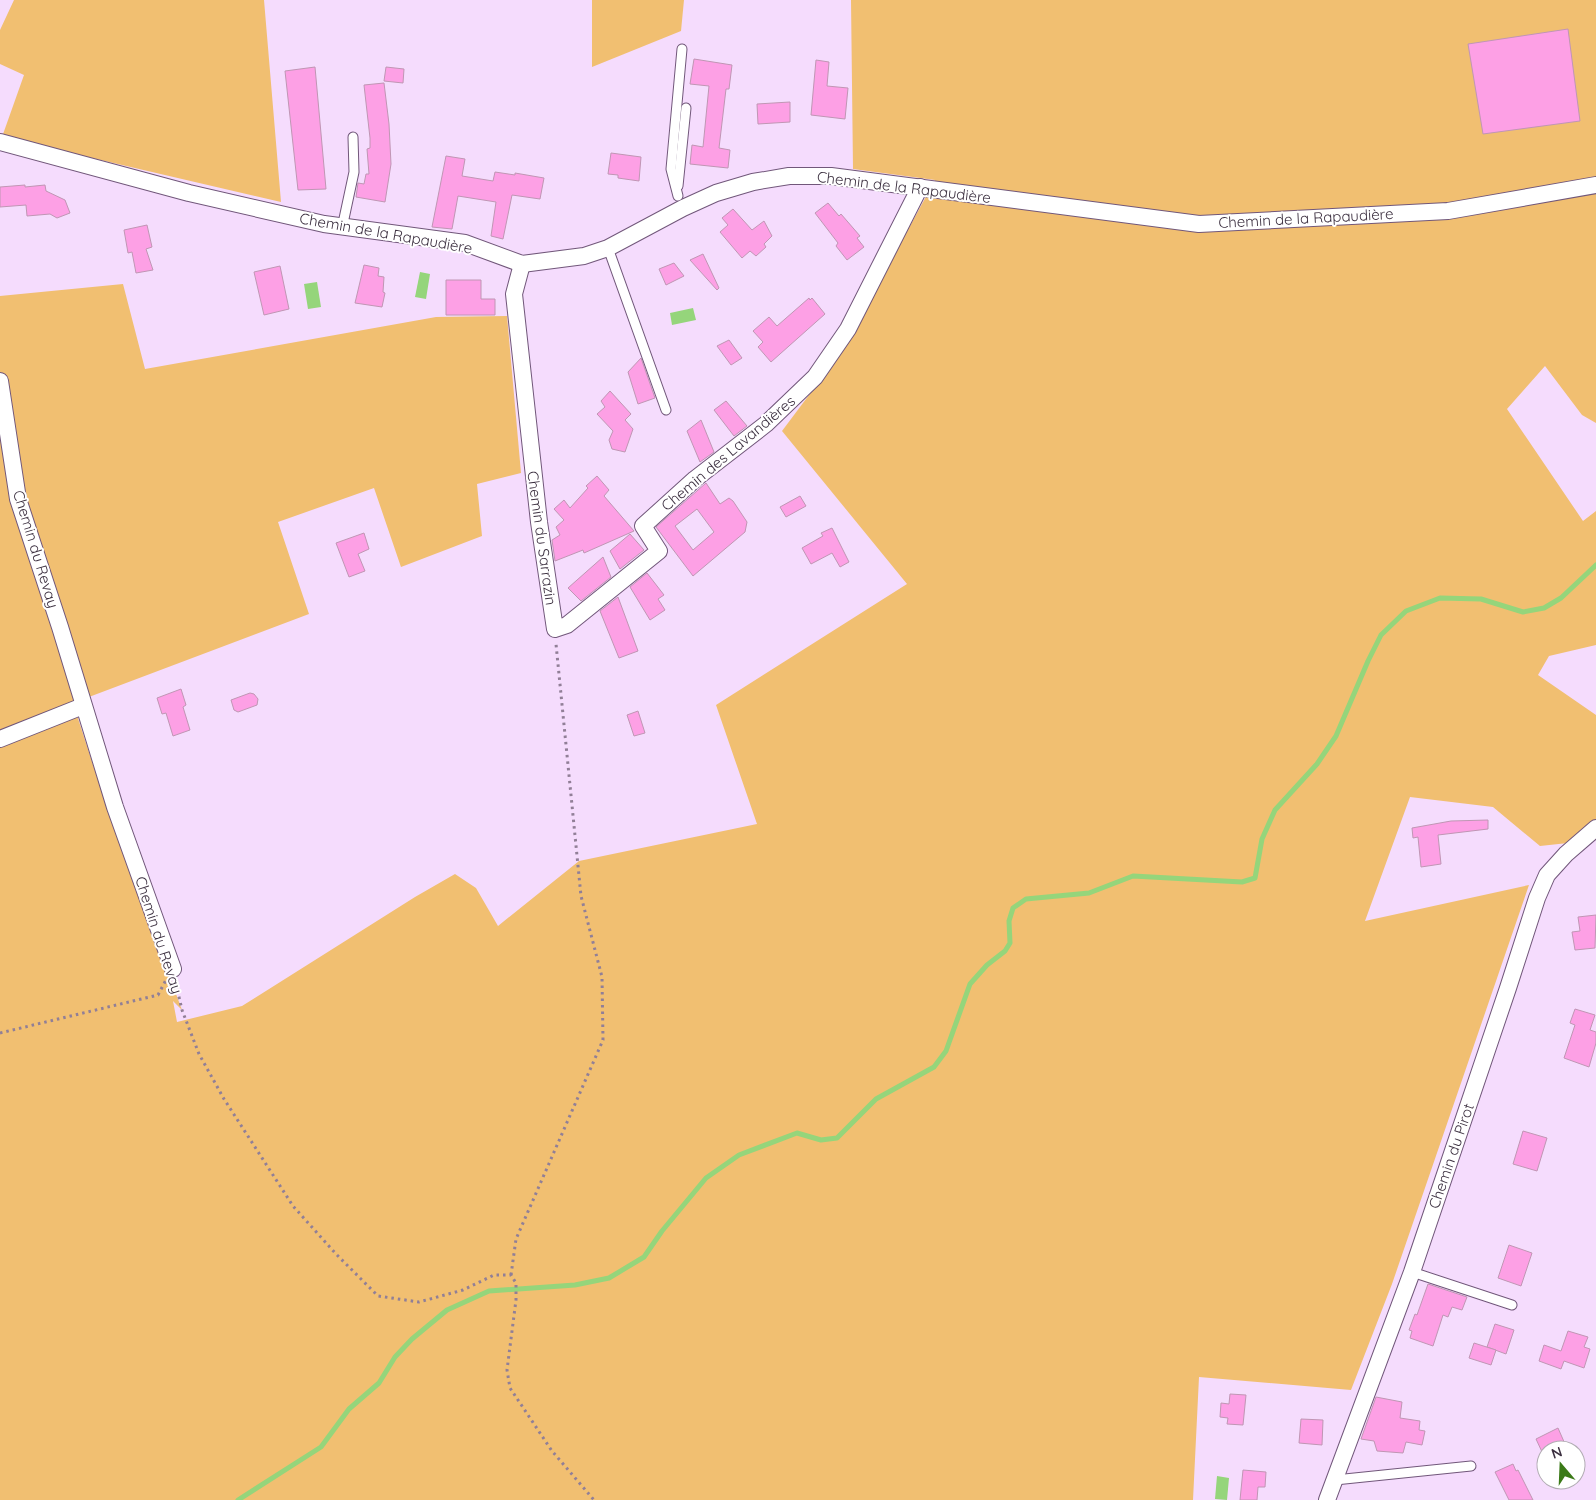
<svg xmlns="http://www.w3.org/2000/svg" width="1596" height="1500" viewBox="0 0 1596 1500" font-family="Quicksand,sans-serif">
  <rect width="100%" height="100%" fill="#f5dcfd"/>
  <g fill="#f1bf71">
    <polygon points="14,0 264,0 281,202 2,137 24,75 0,64 0,30"/>
    <polygon points="592,0 684,0 681,31 592,67"/>
    <polygon points="851,0 1596,0 1596,423 1582,415 1545,366 1507,409 1583,521 1596,511 1596,645 1549,656 1538,675 1596,715 1596,840 1540,846 1493,807 1410,797 1365,921 1529,885 1392,1284 1351,1390 1199,1377 1193,1500 0,1500 0,296 123,284 145,369 436,317 507,316 521,473 477,484 482,536 401,567 374,488 278,522 309,614 73,703 109,814 182,1010 173,1001 177,1022 242,1006 415,897 455,874 476,888 498,926 579,861 757,824 716,705 907,584 782,431 842,351 935,180 853,169"/>
  </g>
  <g fill="#95d57b">
    <polygon points="420,272 430,274 426,299 415,297"/>
    <polygon points="317,282 321,307 308,309 304,284"/>
    <polygon points="693,308 696,320 672,325 670,313"/>
    <polygon points="1217,1476 1229,1478 1227,1500 1215,1499"/>
  </g>
  <g fill="none" stroke-linecap="round" stroke-linejoin="round">
    <polyline stroke="#95d57b" stroke-width="5" points="238,1500 321,1447 349,1409 379,1383 395,1357 412,1339 447,1310 489,1291 575,1285 609,1278 644,1257 662,1231 706,1178 739,1155 797,1133 821,1140 837,1138 876,1099 934,1067 946,1051 970,984 987,965 1005,951 1010,943 1009,921 1013,908 1026,899 1089,893 1133,876 1242,882 1255,878 1262,839 1275,810 1317,764 1336,736 1368,661 1381,635 1406,611 1440,598 1481,599 1523,612 1544,608 1561,598 1596,565"/>
  </g>
  <g fill="#fda0e5" stroke="#c096b4" fill-rule="evenodd">
    <polygon points="1568,29 1580,121 1483,134 1468,44"/>
    <polygon points="694,59 732,65 729,89 726,89 719,148 730,150 728,168 690,164 692,145 703,147 709,86 690,84"/>
    <polygon points="816,60 829,62 827,86 848,88 845,119 811,115"/>
    <polygon points="315,67 326,189 298,190 285,71"/>
    <polygon points="386,67 404,69 403,83 384,81"/>
    <polygon points="384,83 389,124 391,164 385,202 356,197 358,183 364,184 366,174 369,174 367,149 370,148 370,138 364,85"/>
    <polygon points="790,102 790,122 758,124 757,104"/>
    <polygon points="611,153 641,157 639,181 618,178 618,175 608,174"/>
    <polygon points="446,156 465,159 462,176 493,181 495,172 515,175 515,173 544,178 540,199 512,195 503,239 491,236 496,202 458,196 452,229 432,227"/>
    <polygon points="25,185 25,187 45,185 46,191 65,200 70,213 57,218 50,214 27,216 26,205 0,207 0,187"/>
    <polygon points="828,203 839,216 841,214 860,236 857,238 864,247 847,260 836,246 838,243 815,213"/>
    <polygon points="733,209 752,230 764,221 772,236 764,244 766,247 756,256 750,251 742,258 720,232 728,225 722,218"/>
    <polygon points="147,225 152,247 146,249 153,270 136,273 132,252 128,253 124,230"/>
    <polygon points="703,254 719,288 717,290 690,260"/>
    <polygon points="674,263 684,276 666,285 659,269"/>
    <polygon points="364,265 379,268 378,276 384,277 383,292 385,293 382,307 355,303"/>
    <polygon points="280,266 289,309 264,315 254,272"/>
    <polygon points="446,280 481,280 481,299 495,299 495,315 446,315"/>
    <polygon points="809,298 810,300 812,298 825,314 771,362 758,347 763,342 753,331 769,317 777,326"/>
    <polygon points="729,340 742,358 731,365 717,346"/>
    <polygon points="641,358 655,398 638,404 628,372"/>
    <polygon points="610,391 631,414 625,420 633,429 625,452 612,449 609,440 613,431 597,414 605,407 601,401"/>
    <polygon points="726,401 747,426 734,436 714,410"/>
    <polygon points="701,420 714,452 700,462 687,431"/>
    <polygon points="597,476 609,490 604,496 634,531 584,553 583,550 555,561 552,540 560,535 556,527 564,520 554,509 564,500 570,508 588,488 586,486"/>
    <path d="M706 483 720 504 729 498 733 501 747 522 745 532 693 576 656 527ZM697 509 714 532 693 550 675 526Z"/>
    <polygon points="800,496 806,506 786,517 780,507"/>
    <polygon points="832,528 849,562 840,567 832,553 811,564 802,548 823,536 821,533"/>
    <polygon points="364,533 369,549 358,554 365,571 349,577 336,543"/>
    <polygon points="630,534 644,550 620,569 610,551"/>
    <polygon points="603,557 611,577 581,601 568,588"/>
    <polygon points="647,573 664,595 658,599 665,610 650,620 630,587"/>
    <polygon points="618,597 638,651 619,658 600,611"/>
    <polygon points="181,689 186,705 183,707 190,730 173,736 166,713 162,714 157,698"/>
    <polygon points="250,693 254,694 258,699 257,705 238,712 234,710 231,700"/>
    <polygon points="638,711 645,733 634,736 627,715"/>
    <polygon points="1488,820 1488,829 1438,835 1441,864 1421,867 1418,837 1413,838 1412,828 1451,821"/>
    <polygon points="1596,915 1595,948 1575,950 1572,932 1580,931 1578,917"/>
    <polygon points="1575,1009 1595,1015 1590,1030 1596,1032 1596,1043 1589,1067 1564,1058 1575,1025 1570,1023"/>
    <polygon points="1523,1131 1547,1138 1537,1171 1513,1164"/>
    <polygon points="1509,1245 1532,1253 1521,1286 1498,1278"/>
    <polygon points="1428,1284 1467,1297 1462,1310 1452,1307 1448,1317 1443,1315 1433,1346 1410,1338 1412,1331 1409,1330 1415,1314 1417,1315"/>
    <polygon points="1495,1324 1514,1330 1506,1354 1487,1347"/>
    <polygon points="1568,1331 1588,1337 1584,1347 1590,1349 1584,1368 1564,1361 1561,1369 1539,1361 1544,1345 1561,1351"/>
    <polygon points="1474,1343 1496,1350 1491,1365 1469,1358"/>
    <polygon points="1230,1394 1246,1395 1243,1425 1227,1424 1228,1418 1220,1417 1221,1403 1229,1404"/>
    <polygon points="1376,1397 1402,1402 1400,1418 1420,1421 1419,1430 1425,1431 1422,1445 1406,1442 1403,1453 1377,1451 1374,1441 1361,1439"/>
    <polygon points="1301,1419 1323,1420 1322,1445 1299,1443"/>
    <polygon points="1558,1428 1565,1444 1552,1450 1546,1450 1546,1453 1543,1454 1536,1439"/>
    <polygon points="1513,1464 1516,1471 1518,1470 1533,1500 1509,1500 1495,1472"/>
    <polygon points="1243,1470 1266,1472 1265,1487 1258,1487 1257,1500 1240,1500"/>
  </g>
  <g fill="none" stroke-linecap="round" stroke-linejoin="round">
    <g stroke="#71577a" stroke-width="11">
      <g id="lane">
        <polyline points="678,186 686,108"/>
        <polyline points="678,196 671,169 682,49"/>
        <polyline points="342,228 354,172 353,137"/>
        <polyline points="608,248 666,410"/>
        <polyline points="1412,1272 1512,1305"/>
        <polyline points="1335,1480 1471,1466"/>
      </g>
    </g>
    <g stroke="#71577a" stroke-width="18">
      <g id="street">
        <polyline points="0,142 189,193 324,224 465,243 522,264 584,256 608,248 683,208 716,193 753,182 789,176 831,176 1199,224 1448,211 1596,185"/>
        <polyline points="522,264 514,294 539,522 555,629 567,625 659,551 643,526 695,479 766,424 815,377 848,329 920,187"/>
        <polyline points="0,381 18,499 60,627 115,807 173,969"/>
        <polyline points="0,739 83,706"/>
        <polyline points="1327,1500 1412,1272 1508,988 1537,898 1547,875 1566,854 1596,828"/>
      </g>
    </g>
    <g stroke="#917f97" stroke-width="3" stroke-dasharray="2.5 4" stroke-linecap="butt">
      <polyline points="176,984 182,1010 199,1054 224,1099 293,1206 336,1254 378,1296 419,1302 463,1290 494,1275 511,1275 516,1283 516,1300 507,1370 510,1388 552,1451 594,1500"/>
      <polyline points="0,1033 158,995 166,980"/>
      <polyline points="511,1275 516,1239 603,1040 602,977 581,896 556,644"/>
    </g>
    <use href="#lane" stroke="#fff" stroke-width="9"/>
    <use href="#street" stroke="#fff" stroke-width="16"/>
  </g>
  <g text-anchor="middle" dominant-baseline="central" stroke-width="4" stroke-linejoin="round" paint-order="stroke">
    <g font-size="15" fill="#3c3040" stroke="#fff">
      <text transform="translate(904 187) rotate(7)">Chemin de la Rapaudière</text>
      <text transform="translate(1306 218) rotate(-3)">Chemin de la Rapaudière</text>
      <text transform="translate(386 233) rotate(10)">Chemin de la Rapaudière</text>
      <text transform="translate(728 453) rotate(-40)">Chemin des Lavandières</text>
      <text transform="translate(542 538) rotate(82)">Chemin du Sarrazin</text>
      <text transform="translate(36 549) rotate(73)">Chemin du Revay</text>
      <text transform="translate(159 935) rotate(72)">Chemin du Revay</text>
      <text transform="translate(1451 1156) rotate(-71)">Chemin du Pirot</text>
    </g>
  </g>
  <g transform="translate(1561 1465) rotate(341)"><circle r="24" fill="#ffffff" stroke="#b1acb3"/>
  <path d="M0-4L9 19L0 12L-9 19Z" fill="#3b7a18"/>
  <text y="-8" font-size="14" font-weight="bold" text-anchor="middle" fill="#3c3040">N</text>
  </g>
</svg>
